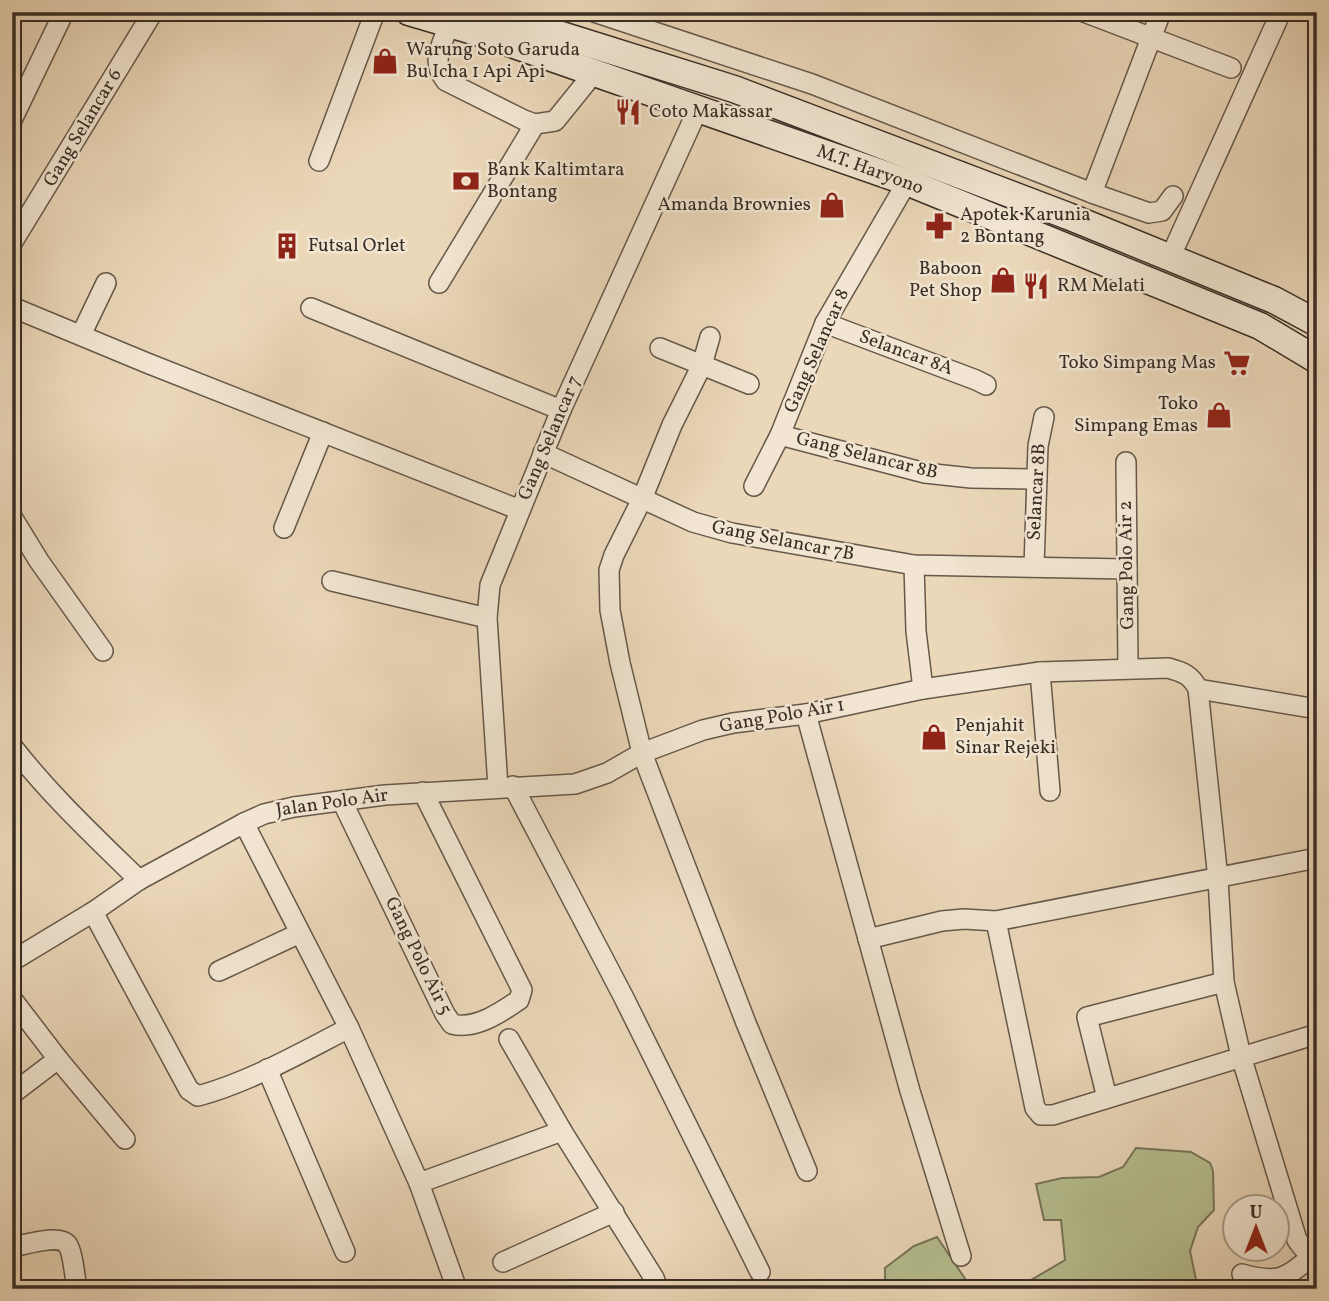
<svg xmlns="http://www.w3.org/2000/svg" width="1329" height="1301" viewBox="0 0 1329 1301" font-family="Vollkorn,serif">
  <rect width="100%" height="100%" fill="#ebd8b9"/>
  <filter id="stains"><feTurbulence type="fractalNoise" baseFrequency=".00286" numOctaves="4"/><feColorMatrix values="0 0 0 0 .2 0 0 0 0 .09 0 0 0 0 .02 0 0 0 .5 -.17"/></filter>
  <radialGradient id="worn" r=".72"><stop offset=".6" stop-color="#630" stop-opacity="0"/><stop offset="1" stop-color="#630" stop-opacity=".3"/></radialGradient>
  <g fill="#b6bf90" stroke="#78765b" stroke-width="2">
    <polygon points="1136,1148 1191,1152 1210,1163 1213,1171 1214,1210 1198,1227 1190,1251 1198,1289 1166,1289 1148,1283 1123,1284 1119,1289 1016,1289 1065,1260 1061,1220 1044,1220 1036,1184 1062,1178 1099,1177 1123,1167"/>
    <polygon points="937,1237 972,1289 885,1289 885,1268 914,1246"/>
  </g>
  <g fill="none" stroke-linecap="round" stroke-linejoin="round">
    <g stroke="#66584b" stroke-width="22">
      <g id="minor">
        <polyline points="594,12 812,84 1092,193 1149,213 1162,211 1173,196"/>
        <polyline points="1084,12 1231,68"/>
        <path d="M449 24C442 46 430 61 446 81L524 120 535 124 555 121 593 74"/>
        <polyline points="12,120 64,12"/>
        <polyline points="319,161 375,12"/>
        <polyline points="1092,193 1161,12"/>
        <polyline points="12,243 153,12"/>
        <polyline points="1170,258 1281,12"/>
        <polyline points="439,283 535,124"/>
        <polyline points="12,307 147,363 520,510"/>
        <polyline points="311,308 561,410"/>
        <polyline points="825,323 976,380 986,385"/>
        <polyline points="81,335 106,283"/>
        <polyline points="710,337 702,365 672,425 642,499 614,555 609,570 610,610 620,663 642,753 746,1023 807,1171"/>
        <polyline points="660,348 749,384"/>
        <polyline points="780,435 925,473 971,478 1037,479"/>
        <polyline points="543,453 693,522 732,533 914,565 1127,569"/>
        <polyline points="1126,462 1128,667"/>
        <polyline points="754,486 780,435 825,323 907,182"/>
        <polyline points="12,517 39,561 103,651"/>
        <polyline points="284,528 323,432"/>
        <polyline points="914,565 916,631 923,689"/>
        <polyline points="1034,567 1038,446 1044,417"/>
        <polyline points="332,581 487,618"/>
        <polyline points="1040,672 1050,791"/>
        <polyline points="1198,689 1317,709"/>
        <polyline points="806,714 910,1091 961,1256"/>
        <path d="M12 746C50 795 95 837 139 880"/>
        <polyline points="513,786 623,996 760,1272"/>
        <polyline points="498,787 487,618 490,585 561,410 698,109"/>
        <path d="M342 801 445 1014 452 1024C475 1030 500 1013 519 1000L522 990 423 792"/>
        <polyline points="244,823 349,1028 419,1183 457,1289"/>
        <path d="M93 912 189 1090 198 1096C250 1082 300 1053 349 1028"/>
        <polyline points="996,921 1035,1108 1041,1115 1053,1115 1317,1034"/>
        <polyline points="868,939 942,921 964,919 996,921 1317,858"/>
        <path d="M12 961 93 912 139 880 244 823 264 814 294 807 385 795 575 784 607 773 642 753 703 730 733 723 806 714 923 689 1040 672 1168 668C1183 672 1191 675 1198 689L1218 879 1224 982 1241 1056 1297 1240 1303 1248 1317 1253"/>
        <polyline points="219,971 300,933"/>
        <polyline points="12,999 58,1059 125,1139"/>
        <polyline points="509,1039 562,1131 654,1278 658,1289"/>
        <polyline points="267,1069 345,1252"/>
        <polyline points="12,1094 58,1059"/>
        <polyline points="1107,1098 1087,1017 1224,982"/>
        <polyline points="419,1183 562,1131"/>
        <path d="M12 1247C24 1245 59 1234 67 1244 73 1251 75 1279 77 1289"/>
        <polyline points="503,1262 614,1212"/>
        <path d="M1242 1274C1282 1285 1286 1277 1316 1253"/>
      </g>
    </g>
    <g stroke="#392d26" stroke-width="29">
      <g id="secondary">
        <polyline points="409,12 480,33 907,182 1260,326 1317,360"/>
        <polyline points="488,12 734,89 1068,216 1274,300 1317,323"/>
      </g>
    </g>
    <use href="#minor" stroke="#f2e6d2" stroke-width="19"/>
    <use href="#secondary" stroke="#f2e6d2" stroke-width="26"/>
  </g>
  <defs>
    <g id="shop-bare" transform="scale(2.1)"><path d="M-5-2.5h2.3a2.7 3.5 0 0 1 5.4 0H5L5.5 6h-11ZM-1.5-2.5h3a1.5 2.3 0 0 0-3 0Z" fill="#8f2418" stroke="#f2e6d2" stroke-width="2.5" paint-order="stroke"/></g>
    <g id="restaurant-bare" transform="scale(2.1)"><path d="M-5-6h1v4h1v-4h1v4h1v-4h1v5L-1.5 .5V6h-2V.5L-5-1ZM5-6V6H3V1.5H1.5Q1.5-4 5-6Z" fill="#8f2418" stroke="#f2e6d2" stroke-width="2.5" paint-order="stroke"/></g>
    <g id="bank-bare" transform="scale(2.1)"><path d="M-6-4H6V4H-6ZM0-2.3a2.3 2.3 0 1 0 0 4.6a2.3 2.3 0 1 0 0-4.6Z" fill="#8f2418" stroke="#f2e6d2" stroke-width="2.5" paint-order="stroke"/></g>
    <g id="pharmacy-bare" transform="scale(2.1)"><path d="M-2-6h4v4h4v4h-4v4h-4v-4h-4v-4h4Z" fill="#8f2418" stroke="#f2e6d2" stroke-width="2.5" paint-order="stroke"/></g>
    <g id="building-bare" transform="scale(2.1)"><path d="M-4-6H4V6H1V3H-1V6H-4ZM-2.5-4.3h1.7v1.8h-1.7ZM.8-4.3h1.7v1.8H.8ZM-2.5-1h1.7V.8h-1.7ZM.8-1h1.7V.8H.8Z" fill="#8f2418" stroke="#f2e6d2" stroke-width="2.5" paint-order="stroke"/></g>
    <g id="supermarket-bare" transform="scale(2.1)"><path d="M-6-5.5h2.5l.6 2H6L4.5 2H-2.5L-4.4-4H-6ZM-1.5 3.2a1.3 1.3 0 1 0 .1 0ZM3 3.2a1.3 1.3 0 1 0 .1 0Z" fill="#8f2418" stroke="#f2e6d2" stroke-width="2.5" paint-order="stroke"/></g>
  </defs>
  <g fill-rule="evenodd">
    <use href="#shop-bare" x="385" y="61"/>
    <use href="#restaurant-bare" x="628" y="112"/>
    <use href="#bank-bare" x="466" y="181"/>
    <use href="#shop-bare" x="832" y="205"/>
    <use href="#pharmacy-bare" x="939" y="226"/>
    <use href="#building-bare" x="287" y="246"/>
    <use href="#shop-bare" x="1003" y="280"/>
    <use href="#restaurant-bare" x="1036" y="286"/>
    <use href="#supermarket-bare" x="1237" y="363"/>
    <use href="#shop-bare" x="1219" y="415"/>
    <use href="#shop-bare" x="934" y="737"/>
  </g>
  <g text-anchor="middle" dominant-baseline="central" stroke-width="5" stroke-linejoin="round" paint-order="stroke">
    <g font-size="19" fill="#392d26" stroke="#f2e6d2" text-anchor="start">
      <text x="406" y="50">Warung Soto Garuda<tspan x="406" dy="22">Bu Icha 1 Api Api</tspan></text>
      <text x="649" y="112">Coto Makassar</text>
      <text x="487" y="170">Bank Kaltimtara<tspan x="487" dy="22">Bontang</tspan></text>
      <text x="811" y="205" text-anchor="end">Amanda Brownies</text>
      <text x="960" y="215">Apotek Karunia<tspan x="960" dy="22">2 Bontang</tspan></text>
      <text x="308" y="246">Futsal Orlet</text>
      <text x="982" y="269" text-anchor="end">Baboon<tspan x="982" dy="22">Pet Shop</tspan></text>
      <text x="1057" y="286">RM Melati</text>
      <text x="1216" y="363" text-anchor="end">Toko Simpang Mas</text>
      <text x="1198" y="404" text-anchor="end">Toko<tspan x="1198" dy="22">Simpang Emas</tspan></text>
      <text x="955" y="726">Penjahit<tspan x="955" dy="22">Sinar Rejeki</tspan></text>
    </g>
    <g font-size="19" fill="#392d26" stroke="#f2e6d2">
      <text transform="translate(83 128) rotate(-59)">Gang Selancar 6</text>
      <text transform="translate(870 170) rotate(20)">M.T. Haryono</text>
      <text transform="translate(817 351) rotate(-66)">Gang Selancar 8</text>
      <text transform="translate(906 353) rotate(20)">Selancar 8A</text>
      <text transform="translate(550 438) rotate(-67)">Gang Selancar 7</text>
      <text transform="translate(867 456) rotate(14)">Gang Selancar 8B</text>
      <text transform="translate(1037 492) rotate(-87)">Selancar 8B</text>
      <text transform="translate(783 541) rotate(11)">Gang Selancar 7B</text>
      <text transform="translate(1127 565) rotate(-91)">Gang Polo Air 2</text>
      <text transform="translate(782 716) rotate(-10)">Gang Polo Air 1</text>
      <text transform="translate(332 803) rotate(-8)">Jalan Polo Air</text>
      <text transform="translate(418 956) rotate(64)">Gang Polo Air 5</text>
    </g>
  </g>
  <rect width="1329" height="1301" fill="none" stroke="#ebd8b9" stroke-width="42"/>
  <rect x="14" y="14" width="1301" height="1273" fill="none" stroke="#392d26" stroke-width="3.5"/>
  <rect x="21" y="21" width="1287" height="1259" fill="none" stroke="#392d26" stroke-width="2"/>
  <g transform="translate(1256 1228)"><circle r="33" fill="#f2e6d2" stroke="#a89c8d" stroke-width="2"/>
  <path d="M0-5L12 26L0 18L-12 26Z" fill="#8f2418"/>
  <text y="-10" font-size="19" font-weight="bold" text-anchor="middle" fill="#392d26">U</text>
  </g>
  <rect width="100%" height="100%" filter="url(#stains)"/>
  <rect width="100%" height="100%" fill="url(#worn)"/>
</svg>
